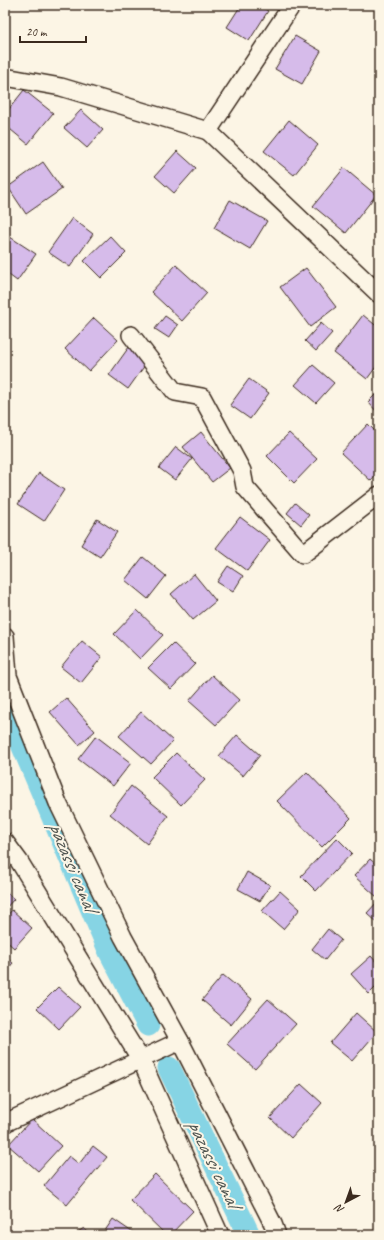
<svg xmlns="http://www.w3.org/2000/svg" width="384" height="1240" viewBox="0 0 384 1240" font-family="Caveat,sans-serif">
  <rect width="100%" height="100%" fill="#fcf5e5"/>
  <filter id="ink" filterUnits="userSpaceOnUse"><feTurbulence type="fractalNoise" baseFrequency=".025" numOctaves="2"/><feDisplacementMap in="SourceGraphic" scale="8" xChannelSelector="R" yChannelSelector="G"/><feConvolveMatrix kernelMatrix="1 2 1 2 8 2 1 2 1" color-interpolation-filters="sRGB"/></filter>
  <g filter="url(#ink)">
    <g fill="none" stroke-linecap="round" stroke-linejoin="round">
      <g stroke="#86d4e4" stroke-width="23">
        <polyline points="5,704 110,952 148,1025"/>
        <polyline points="169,1068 249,1235"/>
      </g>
    </g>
    <g fill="#d6bbea" stroke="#3b2a1e">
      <polygon points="241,5 259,5 268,11 249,41 227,27"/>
      <polygon points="295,36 321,51 302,84 275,69"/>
      <polygon points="24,90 53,113 28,144 5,125 5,114"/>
      <polygon points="81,110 103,130 87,148 64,128"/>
      <polygon points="289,120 318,145 294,175 264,151"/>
      <polygon points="177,151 196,168 174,193 155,176"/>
      <polygon points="43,162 62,189 26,214 8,187"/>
      <polygon points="344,168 376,195 346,233 313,206"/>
      <polygon points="230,200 267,221 250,249 214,228"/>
      <polygon points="72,218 93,234 70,267 48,252"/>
      <polygon points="110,236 126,253 101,278 84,261"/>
      <polygon points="10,237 36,254 17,281 5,272 5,244"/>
      <polygon points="176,265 207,293 182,321 151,292"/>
      <polygon points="306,268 336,307 310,327 280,287"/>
      <polygon points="379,269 379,282 373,277"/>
      <polygon points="363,315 379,328 379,363 367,379 334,353"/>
      <polygon points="165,316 178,325 169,338 155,329"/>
      <polygon points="94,318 118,340 89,371 65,349"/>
      <polygon points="321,323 332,333 316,351 305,341"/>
      <polygon points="129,347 148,361 128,389 109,375"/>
      <polygon points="313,365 334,383 316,403 295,385"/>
      <polygon points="249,379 269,393 250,419 230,405"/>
      <polygon points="379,391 379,414 368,402"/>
      <polygon points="368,424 379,435 379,472 371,481 341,453"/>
      <polygon points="201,432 230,468 212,482 183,447"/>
      <polygon points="289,433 317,459 294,483 267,456"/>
      <polygon points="176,447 192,459 175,480 159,468"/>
      <polygon points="39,473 64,490 44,521 18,504"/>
      <polygon points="295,503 309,515 301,525 287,513"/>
      <polygon points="240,517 270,540 247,571 216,548"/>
      <polygon points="97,519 117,532 100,557 81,545"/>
      <polygon points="143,557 166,576 148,599 125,580"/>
      <polygon points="228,566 243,576 233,592 217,582"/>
      <polygon points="194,574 216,601 193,620 171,594"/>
      <polygon points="137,610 163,635 140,659 114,634"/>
      <polygon points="82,641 102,657 81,683 61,667"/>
      <polygon points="173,643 195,664 171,689 148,668"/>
      <polygon points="212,675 239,700 216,725 189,701"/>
      <polygon points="66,698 95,731 79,745 50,712"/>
      <polygon points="141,712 173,741 151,764 119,736"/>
      <polygon points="237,735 260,755 243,776 219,756"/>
      <polygon points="96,736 131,763 113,786 78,759"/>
      <polygon points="176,753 205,780 181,805 152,777"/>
      <polygon points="307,772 351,818 322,847 277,801"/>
      <polygon points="131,786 168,816 147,844 110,814"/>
      <polygon points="337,838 352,853 316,891 301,876"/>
      <polygon points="370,859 379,867 378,898 354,876"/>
      <polygon points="247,872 270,885 260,901 238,889"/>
      <polygon points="5,891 14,899 5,909"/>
      <polygon points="280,891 300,909 283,929 262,911"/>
      <polygon points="379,900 379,924 367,913"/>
      <polygon points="12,910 32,928 14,948 5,940 5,918"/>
      <polygon points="328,929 341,940 325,960 312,949"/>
      <polygon points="371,956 379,965 379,984 369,994 351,974"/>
      <polygon points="5,957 13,963 5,972"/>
      <polygon points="223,975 252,999 231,1025 202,1000"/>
      <polygon points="58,987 80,1007 59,1029 37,1008"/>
      <polygon points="268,999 296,1024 255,1069 227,1044"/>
      <polygon points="356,1013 377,1032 352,1061 330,1043"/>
      <polygon points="301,1084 322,1103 291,1138 270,1118"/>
      <polygon points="32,1119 61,1146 38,1171 8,1145"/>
      <polygon points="93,1146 107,1157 67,1205 44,1186 69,1156 79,1164"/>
      <polygon points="155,1174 193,1211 170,1235 166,1235 130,1200"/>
      <polygon points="113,1219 135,1234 135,1235 102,1235"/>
      <polygon points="84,1228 89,1235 73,1235"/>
    </g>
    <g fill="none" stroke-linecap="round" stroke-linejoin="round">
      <g stroke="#3b2a1e" stroke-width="20">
        <g id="street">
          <polyline points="292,5 208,131 379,294"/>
          <polyline points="5,77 61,87 208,131"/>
          <polyline points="131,335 175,392 202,397 242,471 245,487 303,554 379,495"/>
          <polyline points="5,636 8,676 58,803 123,937 180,1041 273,1224 277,1235"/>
          <polyline points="5,842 19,861 141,1060 220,1235"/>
          <polyline points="5,1123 180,1041"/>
        </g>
      </g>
      <use href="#street" stroke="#fcf5e5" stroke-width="17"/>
    </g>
  </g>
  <g text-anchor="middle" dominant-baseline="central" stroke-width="4" stroke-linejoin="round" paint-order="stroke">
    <g font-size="21" font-style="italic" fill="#4e5450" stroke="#fcf5e5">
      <text transform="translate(73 866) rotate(67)">pazassi canal</text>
      <text transform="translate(214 1163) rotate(64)">pazassi canal</text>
    </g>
  </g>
  <rect width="384" height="1240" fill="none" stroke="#fcf5e5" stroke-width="20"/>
  <rect x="10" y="10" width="364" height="1220" fill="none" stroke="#3b2a1e" stroke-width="1.5" filter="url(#ink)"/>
  <g transform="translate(346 1202) rotate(221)" stroke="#fcf5e5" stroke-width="3" paint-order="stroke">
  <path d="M0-3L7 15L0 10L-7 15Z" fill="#3b2a1e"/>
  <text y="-6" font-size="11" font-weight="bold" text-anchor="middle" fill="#3b2a1e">N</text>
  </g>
  <path d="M20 36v6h66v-6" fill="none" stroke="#3b2a1e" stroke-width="2"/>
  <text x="26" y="36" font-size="12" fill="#3b2a1e" stroke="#fcf5e5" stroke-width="3" paint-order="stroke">20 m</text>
</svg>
